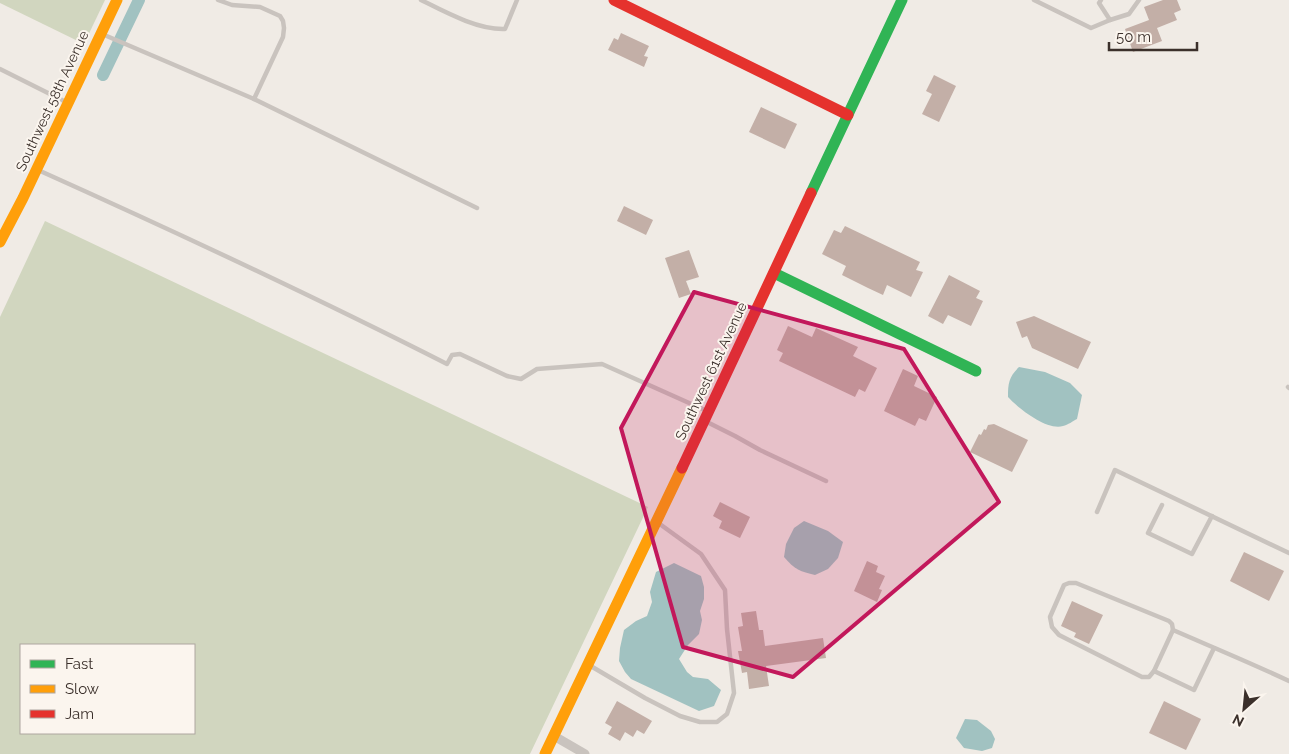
<svg xmlns="http://www.w3.org/2000/svg" width="1289" height="754" viewBox="0 0 1289 754" font-family="Raleway,sans-serif">
  <rect width="100%" height="100%" fill="#f0ebe5"/>
  <g fill="#d1d6bf" fill-rule="evenodd">
    <polygon points="0,0 105,0 84,44 0,3"/>
    <path d="M45 221 648 507 530 754H0V317ZM21 645H194V733H21Z"/>
  </g>
  <g fill="#a1c2c1">
    <path d="M1019 367 1045 372 1070 383 1082 395 1077 419C1073 421 1068 425 1063 426 1047 431 1018 408 1008 397 1008 383 1009 377 1019 367Z"/>
    <path d="M804 521 828 531 843 542 838 558 828 569 815 575C801 572 794 569 784 557L786 544 794 528Z"/>
    <polygon points="674,563 701,576 704,587 704,599 700,611 702,620 699,634 688,645 679,659 687,672 693,677 708,679 721,690 714,706 699,711 631,679 625,672 619,661 620,648 624,630 636,621 647,616 652,602 650,592 656,572"/>
    <polygon points="965,719 977,720 991,731 995,739 992,748 982,751 964,748 956,738"/>
  </g>
  <g fill="none" stroke-linecap="round" stroke-linejoin="round">
    <polyline stroke="#a1c2c1" stroke-width="12" points="103,75 139,0"/>
  </g>
  <g fill="#c3afa7">
    <polygon points="1163,0 1177,0 1181,10 1174,13 1177,20 1157,28 1162,41 1133,52 1125,29 1149,20 1144,7"/>
    <polygon points="621,33 649,46 644,56 648,57 644,67 608,50 614,38 618,40"/>
    <polygon points="934,75 956,86 939,122 922,114 932,94 926,91"/>
    <polygon points="761,107 797,124 785,149 749,132"/>
    <polygon points="624,206 653,220 646,235 617,221"/>
    <polygon points="845,226 920,262 916,270 923,272 911,297 887,285 883,295 868,288 842,275 846,266 822,254 834,230 841,233"/>
    <polygon points="689,250 699,277 686,281 691,294 679,298 665,258"/>
    <polygon points="949,275 980,291 976,298 983,301 971,326 948,315 943,324 928,316"/>
    <polygon points="1034,316 1091,342 1078,369 1032,348 1027,336 1022,338 1016,322"/>
    <polygon points="788,326 812,337 816,328 858,347 853,356 877,368 865,392 859,389 855,397 779,361 783,353 777,350"/>
    <polygon points="903,369 918,376 914,386 937,397 926,421 919,418 915,426 884,411"/>
    <polygon points="994,424 1028,440 1012,472 970,452 979,434 981,435 984,429 986,430 988,425"/>
    <polygon points="720,502 750,517 740,538 719,528 722,521 713,516"/>
    <polygon points="1244,552 1284,571 1269,601 1230,581"/>
    <polygon points="867,561 878,566 876,572 885,576 879,589 882,590 877,602 854,591"/>
    <polygon points="1072,601 1103,615 1089,644 1074,637 1076,633 1061,626"/>
    <polygon points="756,611 759,630 763,630 765,646 823,638 826,658 766,666 769,686 749,689 747,672 742,673 738,651 742,651 738,627 743,626 741,613"/>
    <polygon points="617,701 652,721 644,734 637,730 633,737 625,732 620,741 608,734 612,727 605,723"/>
    <polygon points="1164,701 1201,719 1186,750 1149,733"/>
  </g>
  <g fill="none" stroke-linecap="round" stroke-linejoin="round">
    <g stroke="#c9c3be" stroke-width="4.5">
      <polyline points="218,0 232,5 260,7 280,16 283,21 284,28 283,37 254,99"/>
      <path d="M421 0C445 12 478 30 505 29L517 0"/>
      <polyline points="1034,0 1091,28 1110,20 1129,14 1139,0"/>
      <polyline points="1101,0 1099,3 1110,20"/>
      <polyline points="102,34 254,99 477,208"/>
      <polyline points="0,69 66,102"/>
      <path d="M38 170C176 232 313 296 447 364L452 355 460 354 507 376 521 379 537 369 602 364 707 411"/>
      <polyline points="1288,387 1289,388"/>
      <polyline points="705,421 735,436 760,450 826,481"/>
      <polyline points="1162,505 1148,533 1192,554 1212,516"/>
      <polyline points="1097,512 1115,470 1289,553"/>
      <path d="M1214 648 1194 690 1154 671 1173 630C1212 647 1251 663 1289 681"/>
      <polyline points="589,665 645,698 680,716 700,722 717,722 727,714 734,693 727,629 725,590 701,554 657,522"/>
      <polyline points="1154,671 1149,677 1142,677 1059,635 1052,627 1050,617 1064,585 1069,583 1076,583 1169,621 1172,624 1173,630"/>
    </g>
    <polyline stroke="#c9c3be" stroke-width="9" points="554,736 585,754"/>
    <g stroke="#30b455" stroke-width="11">
      <polyline points="811,193 902,0"/>
      <polyline points="774,273 976,371"/>
    </g>
    <g stroke="#ff9f0a" stroke-width="11">
      <polyline points="0,242 23,198 117,0"/>
      <polyline points="545,754 682,468"/>
    </g>
    <g stroke="#e5322d" stroke-width="11">
      <polyline points="614,0 848,115"/>
      <polyline points="682,468 811,193"/>
    </g>
  </g>
  <path fill="#c2185b" fill-opacity="0.2" stroke="#c2185b" stroke-width="4" stroke-linejoin="round" d="M694 292 904 349 999 502 793 677 683 647 621 428Z"/>
  <g text-anchor="middle" dominant-baseline="central" stroke-width="4" stroke-linejoin="round" paint-order="stroke">
    <g font-size="14" fill="#3b302b" stroke="#fbf5ee">
      <text transform="translate(52 101) rotate(-65)">Southwest 58th Avenue</text>
      <text transform="translate(711 371) rotate(-65)">Southwest 61st Avenue</text>
    </g>
  </g>
  <rect x="20" y="644" width="175" height="90" fill="#fbf5ee" stroke="#aea6a0"/>
  <rect x="30" y="660" width="25" height="8" fill="#30b455" stroke="#aea6a0"/>
  <text x="65" y="669" font-size="15" fill="#3b302b">Fast</text>
  <rect x="30" y="685" width="25" height="8" fill="#ff9f0a" stroke="#aea6a0"/>
  <text x="65" y="694" font-size="15" fill="#3b302b">Slow</text>
  <rect x="30" y="710" width="25" height="8" fill="#e5322d" stroke="#aea6a0"/>
  <text x="65" y="719" font-size="15" fill="#3b302b">Jam</text>
  <g transform="translate(1244 709) rotate(207)" stroke="#fbf5ee" stroke-width="4" paint-order="stroke">
  <path d="M0-4L9 19L0 12L-9 19Z" fill="#3b302b"/>
  <text y="-8" font-size="14" font-weight="bold" text-anchor="middle" fill="#3b302b">N</text>
  </g>
  <path d="M1109 42v8h88v-8" fill="none" stroke="#3b302b" stroke-width="2.5"/>
  <text x="1116" y="42" font-size="15" fill="#3b302b" stroke="#fbf5ee" stroke-width="4" paint-order="stroke">50 m</text>
</svg>
